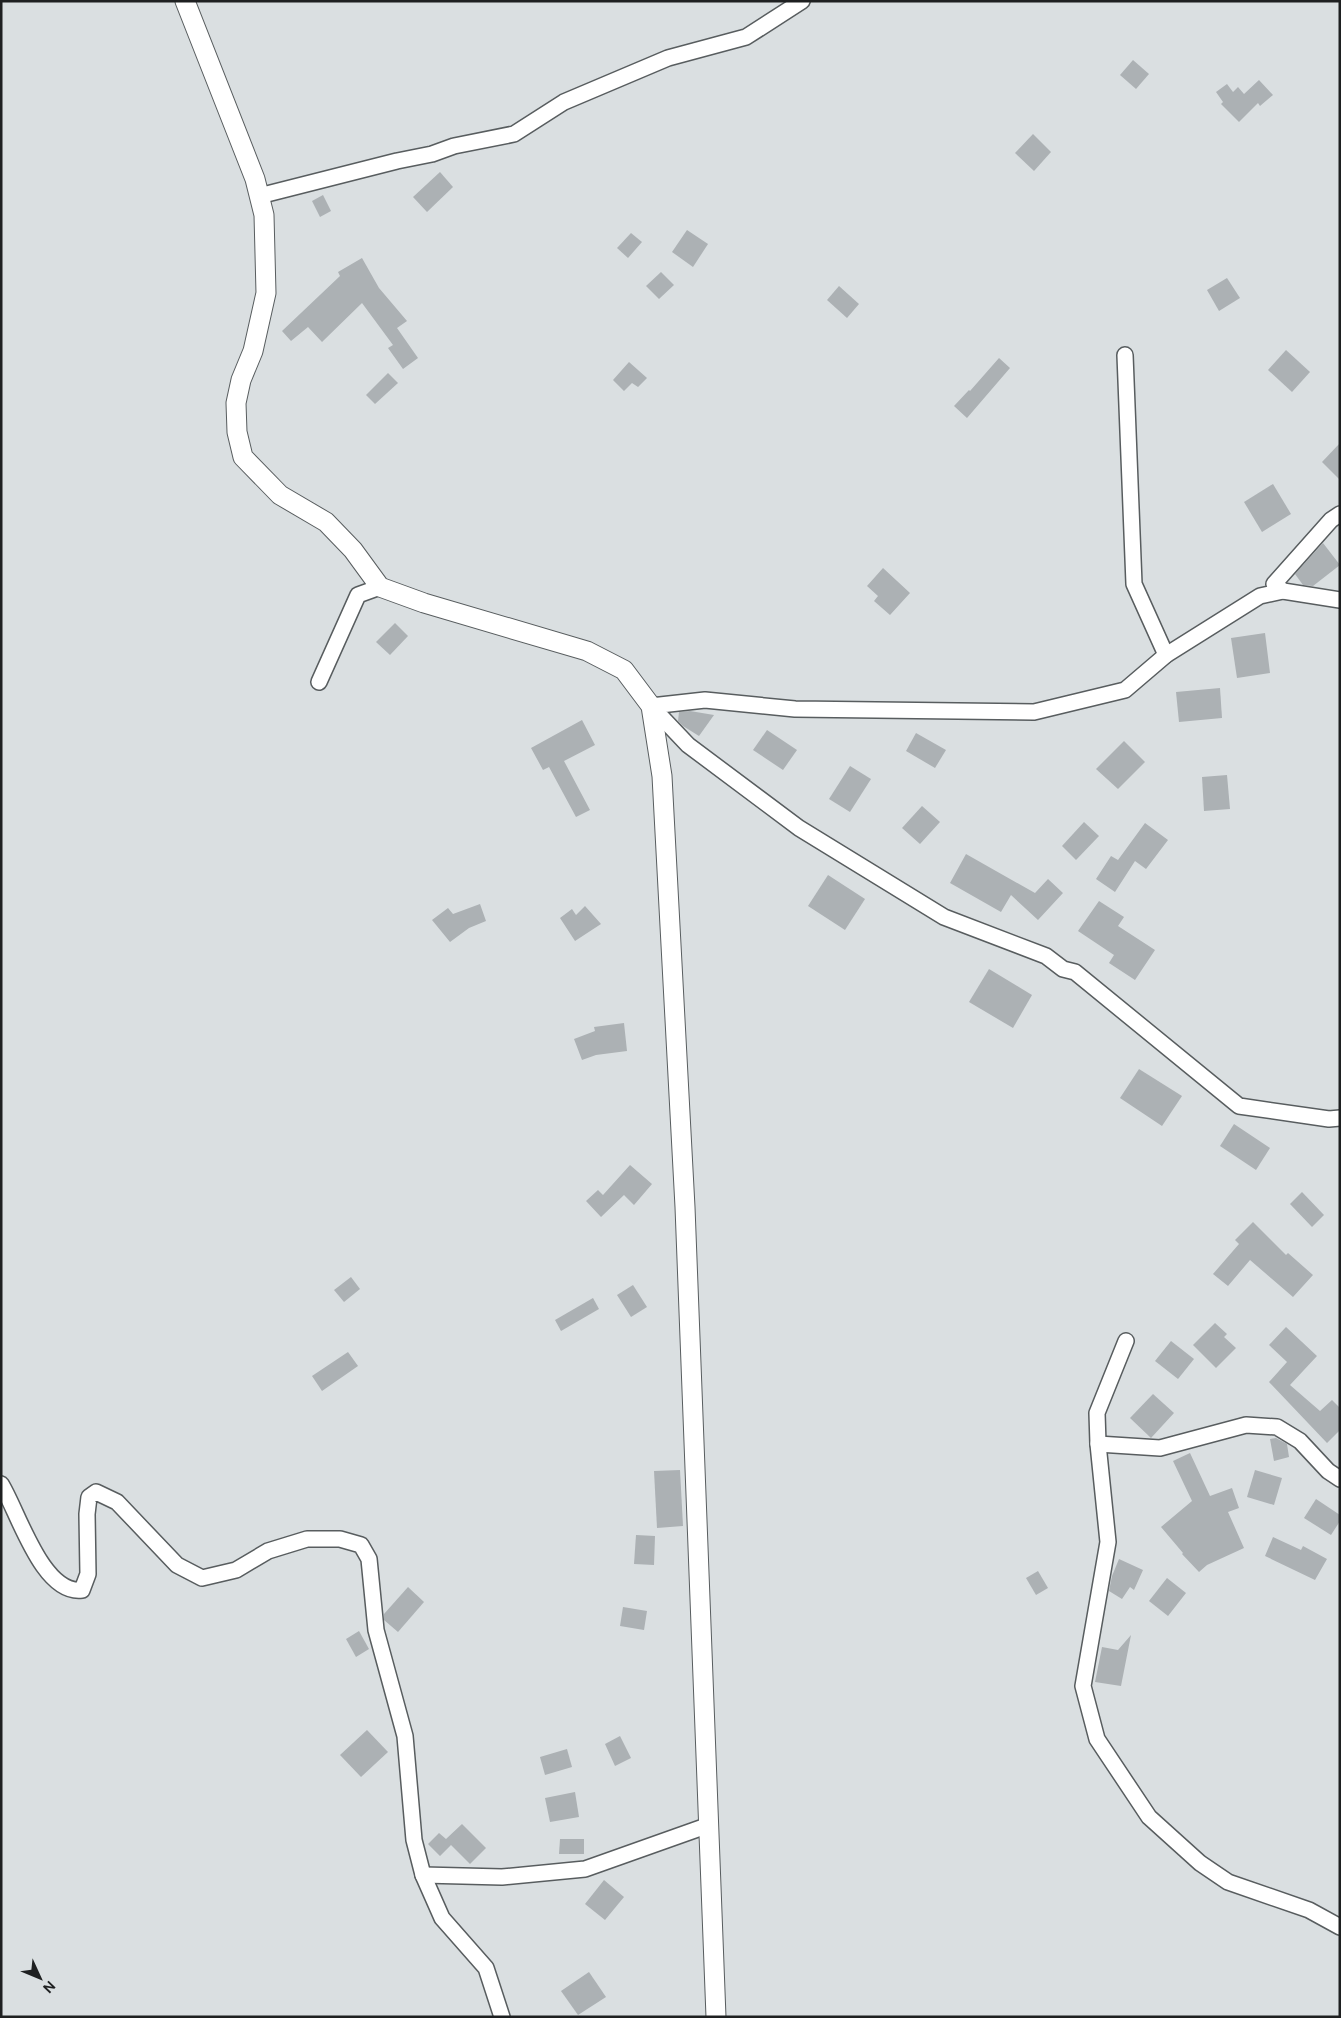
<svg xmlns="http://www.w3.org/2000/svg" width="1341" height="2018" viewBox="0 0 1341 2018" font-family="'DM Sans',sans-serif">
  <rect width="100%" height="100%" fill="#dadfe1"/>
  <g fill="#acb1b4">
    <polygon points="1133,60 1149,74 1136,89 1120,75"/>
    <polygon points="1259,80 1273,95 1260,106 1258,103 1239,122 1221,104 1223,102 1216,92 1227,84 1233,92 1238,87 1244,94"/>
    <polygon points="1033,134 1051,152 1034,171 1015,153"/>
    <polygon points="440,172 453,187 427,212 413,197"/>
    <polygon points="323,195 331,211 320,217 312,201"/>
    <polygon points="687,230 708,244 693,267 672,252"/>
    <polygon points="631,233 642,242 628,258 617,248"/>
    <polygon points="362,258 379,288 407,321 397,328 418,358 403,369 388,348 393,345 362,303 322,342 308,327 291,341 282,331 340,276 338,272"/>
    <polygon points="661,272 674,285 659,299 646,286"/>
    <polygon points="1227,278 1240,298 1219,311 1207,290"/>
    <polygon points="839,286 859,304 847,318 827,300"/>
    <polygon points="1286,350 1310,372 1292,392 1268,370"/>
    <polygon points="999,358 1010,368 967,418 954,406 969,390 970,391"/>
    <polygon points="629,362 647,378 638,387 632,383 624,391 613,380"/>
    <polygon points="388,373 398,383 375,404 366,395"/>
    <polygon points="1340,443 1340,480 1322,462"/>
    <polygon points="1273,484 1291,514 1262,532 1244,502"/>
    <polygon points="1323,543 1340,565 1313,586 1303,585 1295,574"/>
    <polygon points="883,568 910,593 890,615 874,601 878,596 867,586"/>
    <polygon points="395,623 408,636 390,655 376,642"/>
    <polygon points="1265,633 1270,673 1237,678 1231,638"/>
    <polygon points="1220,688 1222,718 1179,722 1176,692"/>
    <polygon points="690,711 714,715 699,736 683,726 678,721 679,712"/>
    <polygon points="582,720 595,745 564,761 590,810 576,817 549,767 543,770 531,748"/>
    <polygon points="767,730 797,750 783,770 753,750"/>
    <polygon points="916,733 946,750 935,768 906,751"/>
    <polygon points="1124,741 1145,762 1118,789 1096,769"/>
    <polygon points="850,766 871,779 850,812 829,799"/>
    <polygon points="1227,775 1230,809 1204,811 1202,777"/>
    <polygon points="922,806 940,822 920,844 902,828"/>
    <polygon points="1084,822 1099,836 1076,860 1062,846"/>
    <polygon points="1145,823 1168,840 1146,869 1135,861 1115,892 1096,879 1111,856 1118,860"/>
    <polygon points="966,854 1035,893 1048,879 1063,893 1038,920 1011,895 1001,912 950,883"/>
    <polygon points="828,875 865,899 845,930 808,906"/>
    <polygon points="1099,901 1124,917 1118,926 1155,950 1135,980 1109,963 1114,955 1078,931"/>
    <polygon points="480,904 486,921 469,928 450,942 432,920 448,908 453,914"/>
    <polygon points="585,906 601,924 575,941 560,918 572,909 576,915"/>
    <polygon points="989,969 1032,995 1013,1028 969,1002"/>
    <polygon points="624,1023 627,1051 596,1055 582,1060 574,1039 595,1031 594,1027"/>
    <polygon points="1139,1069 1182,1096 1162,1126 1120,1098"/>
    <polygon points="1234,1124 1270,1148 1256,1170 1220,1146"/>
    <polygon points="630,1165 652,1184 634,1205 624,1195 601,1217 586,1201 598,1190 603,1195"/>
    <polygon points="1302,1192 1324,1215 1312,1227 1290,1204"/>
    <polygon points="1253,1222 1286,1255 1288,1253 1313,1275 1293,1297 1250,1260 1228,1286 1213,1274 1239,1244 1235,1240"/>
    <polygon points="351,1277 360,1289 344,1302 334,1290"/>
    <polygon points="633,1285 647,1307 631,1317 617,1295"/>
    <polygon points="593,1298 599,1309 561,1331 555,1320"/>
    <polygon points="1215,1323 1227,1334 1224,1337 1236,1348 1216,1368 1193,1345"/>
    <polygon points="1286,1327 1317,1356 1290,1385 1320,1411 1332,1400 1340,1408 1340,1430 1327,1443 1269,1382 1287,1362 1269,1345"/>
    <polygon points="1171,1341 1194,1359 1178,1379 1155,1361"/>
    <polygon points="348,1352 358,1366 322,1391 312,1376"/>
    <polygon points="1153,1394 1174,1413 1151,1438 1130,1418"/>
    <polygon points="1276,1438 1287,1444 1289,1457 1274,1461 1270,1439"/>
    <polygon points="1190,1453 1210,1496 1232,1488 1239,1508 1228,1512 1244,1548 1207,1565 1199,1572 1182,1554 1183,1553 1161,1527 1192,1501 1173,1461"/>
    <polygon points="680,1470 683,1526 657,1528 654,1471"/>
    <polygon points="1255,1470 1282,1478 1274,1505 1247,1497"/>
    <polygon points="1316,1499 1340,1515 1340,1521 1331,1535 1304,1518"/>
    <polygon points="636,1535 655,1536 654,1565 634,1564"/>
    <polygon points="1273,1537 1301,1550 1303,1546 1327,1559 1315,1580 1265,1556"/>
    <polygon points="1119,1559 1143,1570 1134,1590 1130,1587 1122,1599 1109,1591 1112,1576"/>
    <polygon points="1038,1571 1048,1588 1036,1595 1026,1578"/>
    <polygon points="1167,1578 1186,1593 1168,1616 1149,1601"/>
    <polygon points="408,1587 424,1602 398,1632 384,1620 384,1614"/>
    <polygon points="623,1607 647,1611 644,1630 620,1626"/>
    <polygon points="359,1631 369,1649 356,1657 346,1639"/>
    <polygon points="1131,1635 1121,1686 1095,1682 1102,1647 1118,1650"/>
    <polygon points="367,1730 388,1752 361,1777 340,1755"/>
    <polygon points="620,1736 631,1758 615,1766 605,1744"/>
    <polygon points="567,1749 572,1767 545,1775 540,1757"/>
    <polygon points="575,1792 579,1817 550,1822 545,1798"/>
    <polygon points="462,1824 486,1848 470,1864 451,1845 440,1856 428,1844 439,1833 446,1839"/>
    <polygon points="560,1839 584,1839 584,1854 559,1854"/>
    <polygon points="604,1880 624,1897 605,1920 585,1904"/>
    <polygon points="589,1972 606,1997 578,2015 561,1991"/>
  </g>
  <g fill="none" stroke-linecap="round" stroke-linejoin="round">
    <g stroke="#585d5f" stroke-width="18">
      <g id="minor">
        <polyline points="259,196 397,161 432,154 454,146 514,134 564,102 668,58 746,37 802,1"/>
        <polyline points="1125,355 1134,584 1166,655"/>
        <polyline points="1283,591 1274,584 1331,520 1340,514"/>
        <polyline points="1340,600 1283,591 1260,596 1166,655 1125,690 1034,712 795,709 705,700 651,706 688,745 799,828 944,917 1046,956 1063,969 1075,972 1239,1106 1329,1119 1340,1118"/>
        <polyline points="319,682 358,595 380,587"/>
        <polyline points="1126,1341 1097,1413 1098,1444 1108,1542 1083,1686 1097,1739 1149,1817 1200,1863 1228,1882 1309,1910 1340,1927"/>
        <polyline points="1098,1444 1160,1448 1246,1425 1277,1427 1300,1441 1328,1471 1340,1479"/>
        <path d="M1 1484C18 1511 42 1595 82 1590L88 1574 87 1514 89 1497 96 1492 117 1502 177 1565 202 1578 236 1570 268 1551 307 1539H340L361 1545 369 1559 376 1630 405 1736 414 1840 423 1875 442 1918 486 1968 502 2017"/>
        <polyline points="423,1875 502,1877 585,1869 709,1825"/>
      </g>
    </g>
    <g stroke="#585d5f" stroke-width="21">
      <polyline id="tertiary" points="185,1 255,179 264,215 266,293 253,351 241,380 236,403 237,432 243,457 280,495 326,522 353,550 380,587 424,603 587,651 624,670 651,706 662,776 685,1207 716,2017"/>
    </g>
    <use href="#minor" stroke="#fff" stroke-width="15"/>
    <use href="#tertiary" stroke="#fff" stroke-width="19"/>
  </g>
  <rect width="1341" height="2018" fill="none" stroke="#1e2021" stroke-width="5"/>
  <g transform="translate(40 1978) rotate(134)" stroke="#dadfe1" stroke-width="4" paint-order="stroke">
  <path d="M0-4L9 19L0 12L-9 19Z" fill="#1e2021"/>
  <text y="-8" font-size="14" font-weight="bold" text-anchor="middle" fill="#1e2021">N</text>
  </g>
</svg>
